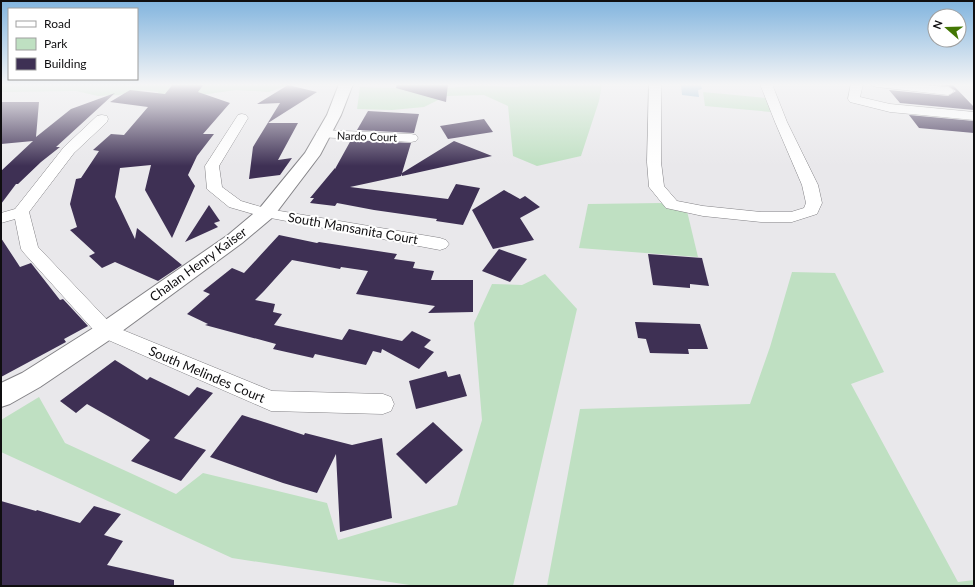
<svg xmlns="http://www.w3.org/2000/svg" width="975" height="587" viewBox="0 0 975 587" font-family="Lato,sans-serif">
  <rect width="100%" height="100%" fill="#e9e8eb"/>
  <g fill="#bfe0c2">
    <polygon points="1,84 126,84 128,86 142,84 173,84 169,89 209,84 291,84 269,92 236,90 201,95 157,97 158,92 143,90 119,95 98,96 76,91 1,92"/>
    <polygon points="526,84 602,84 599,101 581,156 537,166 513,156 508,106 484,95 446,96 424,107 392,110 357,109 360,87 436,89 481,85 516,87"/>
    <polygon points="703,92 766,98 771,112 705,106"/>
    <polygon points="662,203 687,211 698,257 579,248 588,204"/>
    <polygon points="792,272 835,273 884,372 851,384 958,582 974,580 974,586 547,586 580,409 750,404 770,347"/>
    <polygon points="545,274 577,309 513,586 416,586 232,558 1,452 1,420 39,397 65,443 176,494 203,473 327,503 338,540 457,505 482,420 474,323 492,284 522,285"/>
  </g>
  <polygon fill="#87b4d0" points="681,84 701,85 702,89 698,90 699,97 682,95"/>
  <g fill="#3e3054">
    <polygon points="173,84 204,84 198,92 230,103 203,134 214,134 197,156 188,175 195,186 172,238 145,190 151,165 120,168 115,197 135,239 137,228 182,265 158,281 115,262 102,268 89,256 95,253 70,230 77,227 70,204 76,179 81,178 99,151 93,150 111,134 124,135 148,107 110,102 130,90 165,94"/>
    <polygon points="397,84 448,84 446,102 396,88"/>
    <polygon points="929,84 952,84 974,107 974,110 900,103 889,90 948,96 956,91 948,86"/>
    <polygon points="288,85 317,92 268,123 298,123 278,160 292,158 280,175 249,179 253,147 280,103 257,104"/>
    <polygon points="115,93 56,147 60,147 41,162 18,184 16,184 1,204 1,171 33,141 1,144 1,102 39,102 36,137 71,109"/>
    <polygon points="368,111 419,114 414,133 357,130"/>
    <polygon points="909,115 974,121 974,133 919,128"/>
    <polygon points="484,119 493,132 448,139 440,126"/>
    <polygon points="351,140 411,143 402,173 454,141 492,156 402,176 402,174 401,176 350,187 448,199 456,184 480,188 463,225 436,221 437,219 374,210 337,203 335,206 310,203 314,198 310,198 335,168 335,169"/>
    <polygon points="504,190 520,199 525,196 540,207 520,218 534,240 493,249 472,210"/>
    <polygon points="209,205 220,221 214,223 218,227 185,242"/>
    <polygon points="279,235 317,243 319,242 397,254 394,259 415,262 413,268 434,271 431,280 473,280 473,312 428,313 435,306 356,294 368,271 341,267 340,269 292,260 264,291 255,300 275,304 273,312 282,314 274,325 342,340 349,329 402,341 412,331 431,340 424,347 434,352 419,369 382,349 381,353 373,351 366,365 315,354 313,358 273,349 276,344 205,325 208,324 187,314 210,294 203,291 232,268 244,273"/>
    <polygon points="1,238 20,267 31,263 60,300 63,299 88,326 64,339 66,342 1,377"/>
    <polygon points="499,249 527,259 510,282 482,271"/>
    <polygon points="648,254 702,258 709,286 690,284 690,288 653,285"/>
    <polygon points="635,322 700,324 708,349 688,349 689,354 650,353 646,339 638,338"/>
    <polygon points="115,360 147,380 150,377 189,396 197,387 213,393 174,438 206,450 181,481 131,461 150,440 87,404 76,413 60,401"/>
    <polygon points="446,371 448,377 460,374 467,396 416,409 409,381"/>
    <polygon points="242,415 304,435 305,433 352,445 382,438 392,518 340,532 336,454 317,493 283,483 210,457"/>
    <polygon points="433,422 463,450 426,484 396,454"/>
    <polygon points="1,501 36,511 37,510 80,523 94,506 121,514 104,535 123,541 107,565 174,580 174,586 1,586"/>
  </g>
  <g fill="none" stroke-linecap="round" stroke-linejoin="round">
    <g stroke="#838286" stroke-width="1">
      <g id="street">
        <polygon points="649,84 661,84 661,162 664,186 677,201 703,206 761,212 791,212 804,208 806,203 802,185 775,122 760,84 772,84 787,122 818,185 822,203 817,214 792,222 761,222 703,216 666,208 649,187 647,162"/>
        <polygon points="851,84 863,84 860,97 890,104 974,112 974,120 890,112 850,102 848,99"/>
        <polygon points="871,84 912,84 948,87 952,89 954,91 952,93 948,95 877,87 873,86"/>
        <polygon points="242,114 246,115 248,118 219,166 222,187 241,201 268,209 440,238 446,240 449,244 446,248 440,250 260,216 229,207 207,189 205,166 238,115"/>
        <polygon points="102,115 107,116 108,119 107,122 74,153 29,212 38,247 113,326 272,391 383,394 391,397 394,404 391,411 383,414 271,411 99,336 24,253 21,249 15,219 1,223 1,213 15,209 64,147 97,116"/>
        <polygon points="323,130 411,134 416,135 418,138 416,141 411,142 318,137 316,134 318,131"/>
      </g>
    </g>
    <g stroke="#838286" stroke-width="2">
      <polygon id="secondary" points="339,84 353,84 341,115 320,155 273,217 242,243 114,337 40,387 10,404 1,407 1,383 22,373 98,325 228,235 259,209 305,153 327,115"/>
    </g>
    <use href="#street" fill="#fff" fill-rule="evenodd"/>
    <use href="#secondary" fill="#fff" fill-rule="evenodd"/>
  </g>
  <linearGradient id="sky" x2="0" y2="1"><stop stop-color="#81b4de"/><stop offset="0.51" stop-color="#f5f5f6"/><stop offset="1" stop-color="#f5f5f6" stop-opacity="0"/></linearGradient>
  <rect width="975" height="166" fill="url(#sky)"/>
  <g text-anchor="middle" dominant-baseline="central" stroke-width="4" stroke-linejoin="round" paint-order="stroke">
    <g font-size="11" fill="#0f0e10" stroke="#fff">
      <text transform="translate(367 136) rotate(2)">Nardo Court</text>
    </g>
    <g font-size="13" fill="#0f0e10" stroke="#fff">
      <text transform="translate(353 228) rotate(10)">South Mansanita Court</text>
      <text transform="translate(198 264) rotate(-36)">Chalan Henry Kaiser</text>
      <text transform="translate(207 374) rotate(23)">South Melindes Court</text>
    </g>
  </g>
  <rect width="975" height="587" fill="none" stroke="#0f0e10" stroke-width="4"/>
  <rect x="8" y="8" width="130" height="72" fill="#ffffff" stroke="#9f9f9f"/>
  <rect x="16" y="21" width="20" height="6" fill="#ffffff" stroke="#9f9f9f"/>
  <text x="44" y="28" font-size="12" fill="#0f0e10">Road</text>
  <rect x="16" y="38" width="20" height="12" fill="#bfe0c2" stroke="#9f9f9f"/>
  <text x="44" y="48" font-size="12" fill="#0f0e10">Park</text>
  <rect x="16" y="58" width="20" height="12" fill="#3e3054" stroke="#9f9f9f"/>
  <text x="44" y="68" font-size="12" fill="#0f0e10">Building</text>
  <g transform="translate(947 28) rotate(290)"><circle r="19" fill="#ffffff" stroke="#9f9f9f"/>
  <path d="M0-3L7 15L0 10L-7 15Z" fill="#437703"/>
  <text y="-6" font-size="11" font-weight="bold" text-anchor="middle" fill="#0f0e10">N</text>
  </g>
</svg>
